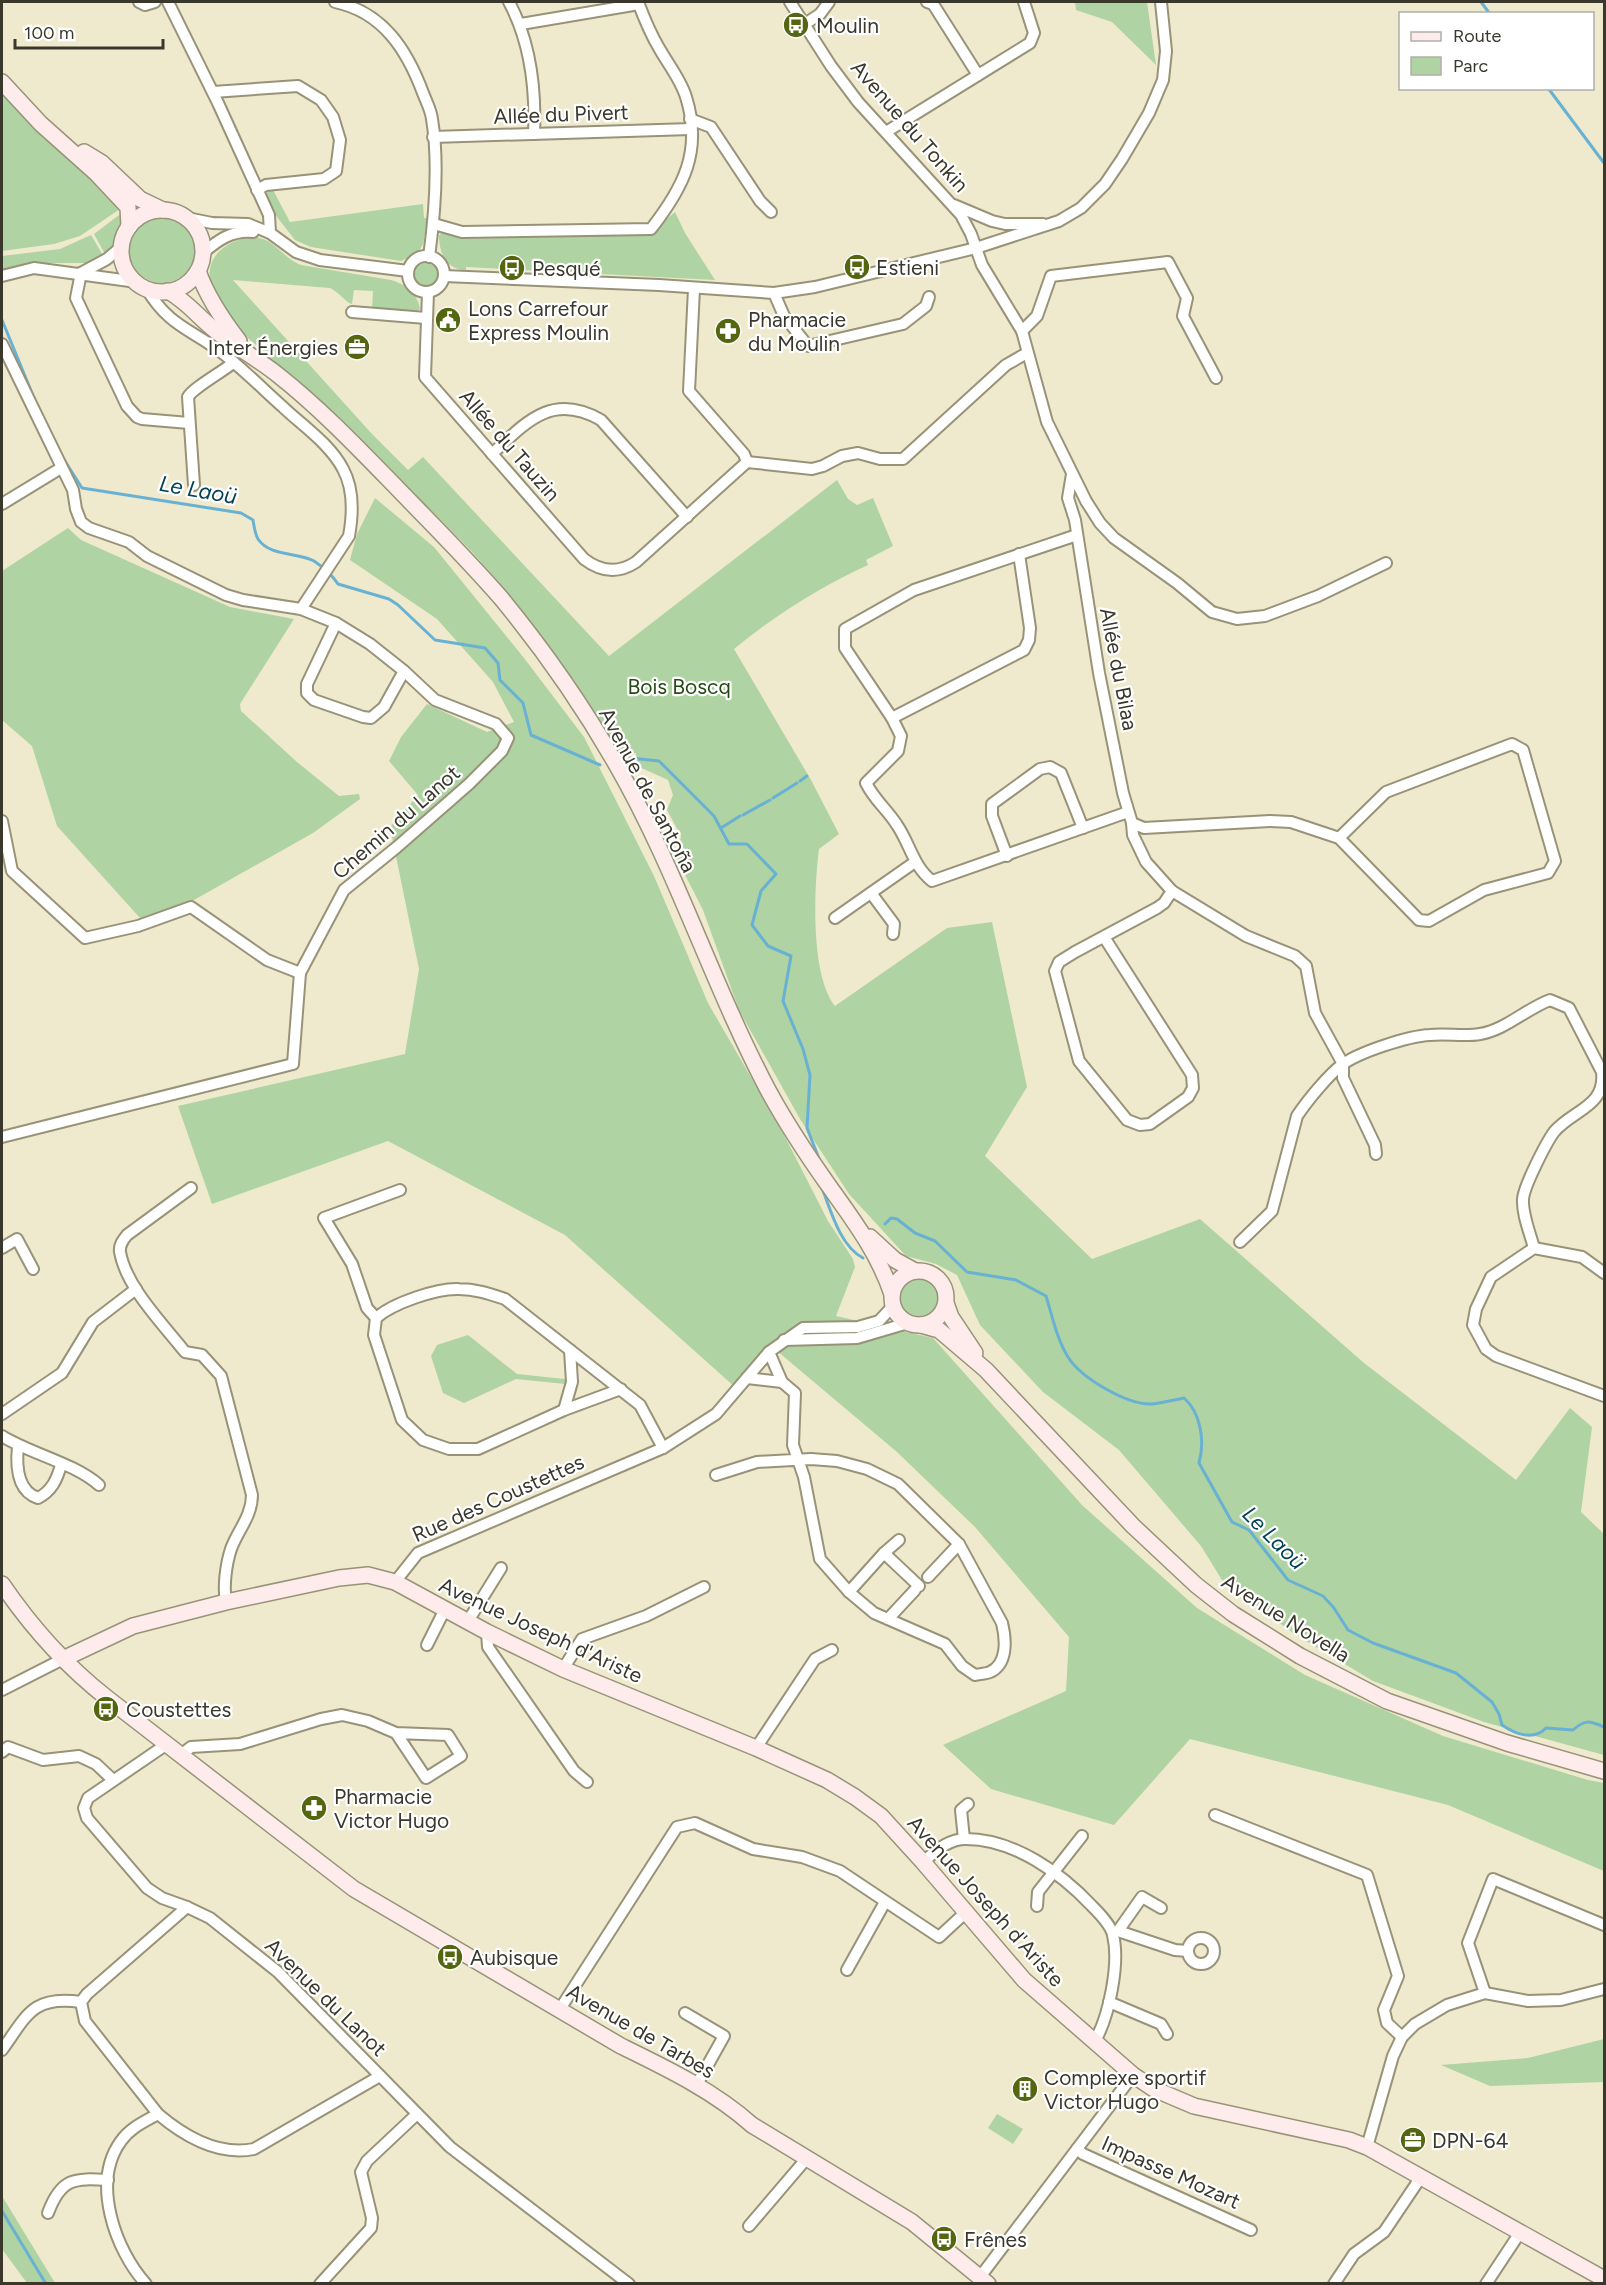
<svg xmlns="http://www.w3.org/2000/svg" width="1606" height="2285" viewBox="0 0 1606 2285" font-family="Figtree,sans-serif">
  <rect width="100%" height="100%" fill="#efeacd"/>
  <g fill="#afd3a2">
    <polygon points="1075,2 1147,2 1156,65 1112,22 1076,10"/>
    <polygon points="2,94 28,121 108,188 120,209 80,236 54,244 2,251"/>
    <polygon points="271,188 272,188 290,222 423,204 424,218 428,218 423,244 418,253 401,261 311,247 295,240 277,217 267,198 267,193"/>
    <path d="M123 212C124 229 117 243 106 256L94 234Z"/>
    <path d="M675 212 685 233 715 280 466 267V270C447 270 439 253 439 236L442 232 461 237 644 235 650 233Z"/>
    <circle cx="162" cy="250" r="33"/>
    <polygon points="91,235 104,257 91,263 27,263 2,270 2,256 60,249"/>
    <path d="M251 237C274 237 282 258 301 265L391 280C405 284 418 294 420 309L413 314 372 309 373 291 354 290 352 304C345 302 339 292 330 288L233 280 372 434 408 470 423 457 609 656 837 480 848 499 857 505 873 498 893 546 866 560 868 565C820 587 774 616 734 649L811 780 839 834 819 849C814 887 810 975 835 1006L947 928 992 922 1027 1087 985 1156 1092 1259 1200 1219 1364 1363 1516 1480 1570 1408 1592 1427 1581 1512 1604 1534V1755L1484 1722 1373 1681 1293 1633 1222 1580 1201 1546 1119 1450 1043 1392 980 1325 957 1275 936 1264 906 1256 849 1194 800 1119 739 1010 703 910 677 859 681 836 667 810 673 795 668 780 635 765 636 753 621 754C578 683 529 615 473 553 449 527 422 502 396 476 364 444 333 411 299 381 271 358 216 318 210 281 206 254 229 240 251 237Z"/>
    <circle cx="426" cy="275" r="12"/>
    <polygon points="375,498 434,547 524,658 584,737 654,876 708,1003 782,1131 828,1221 853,1259 855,1267 836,1316 933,1338 1082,1505 1197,1608 1305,1675 1443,1736 1588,1780 1604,1783 1604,1871 1448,1805 1190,1739 1114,1825 991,1789 943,1745 1066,1691 1069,1637 975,1527 897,1452 770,1345 736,1388 565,1235 388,1141 212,1204 178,1106 405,1054 419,969 390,827 418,795 389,761 401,737 427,704 487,732 514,722 493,682 437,619 350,560 357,534"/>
    <polygon points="68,528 81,540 230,607 294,619 240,704 241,711 297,762 339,796 359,794 360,799 313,833 194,900 140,918 57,826 32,746 2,720 2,571"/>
    <circle cx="919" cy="1298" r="20"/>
    <polygon points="468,1335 517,1374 565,1379 565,1384 516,1379 464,1403 443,1393 431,1356 437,1345"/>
    <polygon points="1604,2039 1604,2082 1490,2086 1441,2065 1528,2058"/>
    <polygon points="997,2114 1023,2129 1013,2144 988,2128"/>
    <polygon points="2,2196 55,2283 27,2283 2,2249"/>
  </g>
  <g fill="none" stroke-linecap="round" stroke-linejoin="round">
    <g stroke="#69b1d3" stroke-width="3">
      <polyline points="1481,2 1490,14"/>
      <polyline points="1548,88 1604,163"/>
      <polyline points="2,320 34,398"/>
      <path d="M63 458 82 488 241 513 253 520C254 526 255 534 258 539 270 557 298 552 314 561 323 567 332 575 338 584L389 599 398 605 435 640 485 648 498 663 500 680 523 703 531 735 600 765"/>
      <polyline points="630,758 659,761 714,816 729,844 747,844 776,874 761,891 752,925 768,946 791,956 783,1001 803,1049 810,1075 807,1128 820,1161"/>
      <polyline points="800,781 807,776"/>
      <polyline points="773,798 797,783"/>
      <polyline points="743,815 770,800"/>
      <polyline points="721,828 740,816"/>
      <path d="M822 1188C831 1211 840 1246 863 1258"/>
      <path d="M885 1224 891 1218 897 1219 915 1233 935 1241 967 1272 1016 1280 1046 1296C1052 1315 1057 1340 1068 1357 1081 1378 1127 1405 1152 1404 1162 1403 1174 1400 1184 1398 1201 1413 1205 1441 1199 1463L1232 1522 1249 1530 1288 1580 1323 1596 1334 1608 1348 1630 1373 1643 1456 1673 1492 1702 1499 1714 1502 1725C1515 1734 1534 1741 1546 1728L1573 1730C1585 1719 1590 1721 1604 1727"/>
      <polyline points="2,2211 46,2284"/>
    </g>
    <g stroke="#989378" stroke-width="14">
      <g id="street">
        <polyline points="139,2 145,5 155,2"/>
        <polyline points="168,2 218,103 269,215 270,233"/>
        <path d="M335 2C383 12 407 50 423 93 426 101 431 110 432 119 439 162 435 213 429 257"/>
        <path d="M509 2C531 43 536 88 534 134"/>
        <polyline points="790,2 831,66 858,102 961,215 971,234 982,265 1022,331 1047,422 1086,501 1100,523 1114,538 1177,583 1212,612 1237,619 1265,616 1318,596 1386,563"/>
        <polyline points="927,2 933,4 978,75"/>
        <polyline points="521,24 639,4"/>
        <polyline points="805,24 820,14 829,2"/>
        <polyline points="213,92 298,86 321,100 333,117 340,140 336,171 324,179 266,185 257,190"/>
        <polyline points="690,119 711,127 760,201 771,212"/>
        <polyline points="886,132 1030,43 1034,33 1024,2"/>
        <polyline points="433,137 691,129"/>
        <polyline points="954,205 992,221 1005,224 1043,224"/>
        <polyline points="187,218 212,223 248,224 270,233 296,252 320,260 408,271"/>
        <path d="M434 224 462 232 651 229C683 188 703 151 686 97 681 80 668 64 659 48 650 33 644 18 638 2"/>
        <path d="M203 253C218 240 232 230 253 232"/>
        <circle cx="426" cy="274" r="18"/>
        <polyline points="81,273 76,298 127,406 137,417 142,419 189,423"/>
        <polyline points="81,273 107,259 121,247"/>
        <polyline points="2,276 34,268 137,282"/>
        <polyline points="444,276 659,285 774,293 815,287 976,248 1059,221 1081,208 1105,184 1122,159 1149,113 1163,80 1166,51 1161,2"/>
        <path d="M146 288C170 328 192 329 225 355 245 371 264 390 283 407 303 426 330 444 343 469 354 489 353 514 349 536L301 609"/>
        <polyline points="694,289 689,391 744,454 747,462"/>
        <path d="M428 292 425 377 584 559C601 572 618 574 636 562L747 462 812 469 823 466 842 456 858 453 880 459H903L1006 365 1027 353"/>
        <polyline points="774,293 784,316 808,346 903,324 926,306 929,297"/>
        <polyline points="352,312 426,318"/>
        <polyline points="1022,331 1037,316 1051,276 1168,262 1187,298 1183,316 1216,378"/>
        <polyline points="2,344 73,490 76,509 81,522 89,528 129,542 147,556 226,595 243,600 301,609 336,623 370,644 404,671 435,700 496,724 508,738 502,751 469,784 397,847 344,890 300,973 293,1064 2,1137"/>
        <path d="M492 454C526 422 552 392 601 420L687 517"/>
        <polyline points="1072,474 1068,498 1075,520 1099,673 1123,793 1132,823 1133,835 1146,862 1172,891 1246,936 1295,956 1306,966 1315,1013 1343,1064 1343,1078 1375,1145 1376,1154"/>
        <path d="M194 485 188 397C193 388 222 372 233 363"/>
        <polyline points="2,504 61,468"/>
        <path d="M1077 535 914 590 845 629V648L892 718 901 736 898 751 866 783C875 801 887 809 897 825 910 844 913 866 932 881L1128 812"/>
        <polyline points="336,623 307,684 307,693 314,700 363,717 371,718 384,707 404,671"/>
        <polyline points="892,718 1024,650 1029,640 1030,628 1019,554"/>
        <polyline points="2,821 12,871 85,938 138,926 191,907 267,960 300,973"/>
        <polyline points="1132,823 1144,828 1270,821 1291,822 1339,838 1419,920 1429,921 1484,890 1548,873 1555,861 1523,750 1512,744 1386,792 1339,838"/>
        <polyline points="1007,856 992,816 992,804 1040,769 1050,767 1061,773 1083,828"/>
        <polyline points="871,893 894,924 893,934"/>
        <polyline points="835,918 915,862"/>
        <polyline points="1104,937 1192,1075 1193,1088 1188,1097 1150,1124 1140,1125 1127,1120 1079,1061 1055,971 1059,962 1075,952 1157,908 1164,903 1172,891"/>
        <path d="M191 1188 127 1235C123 1240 119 1245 120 1252 126 1287 163 1324 185 1352L202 1355 221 1376 252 1495C252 1516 238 1530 231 1549 226 1564 223 1587 226 1602"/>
        <path d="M1240 1242 1272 1211 1297 1116C1307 1101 1329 1074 1343 1064 1360 1052 1408 1036 1430 1035 1446 1033 1464 1037 1480 1034 1505 1030 1526 1009 1550 1000L1569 1008 1602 1072C1606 1107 1572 1110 1554 1132 1546 1143 1524 1186 1523 1199 1522 1214 1530 1233 1534 1248"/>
        <polyline points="2,1248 17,1239 33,1269"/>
        <polyline points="1604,1273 1582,1257 1534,1248 1491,1277 1476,1309 1473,1325 1486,1349 1496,1356 1604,1396"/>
        <polyline points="376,1318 367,1308 352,1264 324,1218 400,1190"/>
        <polyline points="784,1340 857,1338 908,1323"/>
        <polyline points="747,1378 782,1382"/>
        <path d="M621 1389 564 1410 478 1449H449L423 1440 402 1420 374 1335 376 1318C393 1303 437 1288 459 1289 476 1289 490 1294 505 1299L640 1405 663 1448"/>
        <polyline points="564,1410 572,1382 570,1350"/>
        <polyline points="2,1414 62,1373 93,1322 136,1289"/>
        <path d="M2 1436C31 1454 74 1463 99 1485"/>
        <path d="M18 1446C16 1465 17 1491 38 1498 52 1491 57 1479 61 1465"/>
        <path d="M716 1475 757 1462 811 1459 837 1461 867 1469 898 1484 959 1544 1002 1623C1006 1639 1008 1664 990 1672 986 1674 979 1674 975 1675L962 1666 945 1644 874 1613 849 1592 820 1559 804 1477 793 1445 795 1393 782 1382 769 1352"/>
        <polyline points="884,1553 899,1540"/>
        <polyline points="928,1577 959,1544"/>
        <polyline points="395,1582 418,1553 663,1448 716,1414 769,1352 803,1328 858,1327 879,1321 893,1306"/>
        <polyline points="849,1592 884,1553 919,1586"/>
        <polyline points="888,1619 915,1590"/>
        <polyline points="468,1621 501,1568"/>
        <polyline points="487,1632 488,1647 574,1771 587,1782"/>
        <polyline points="427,1645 445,1609"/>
        <polyline points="563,1669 582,1639 646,1616 704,1587"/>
        <polyline points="2,1690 63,1659"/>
        <polyline points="167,1744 88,1798 84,1808 87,1818 147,1888 162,1898 187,1907 210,1918 278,1972 450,2147 629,2284"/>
        <polyline points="756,1748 815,1659 832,1650"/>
        <polyline points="2,1752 8,1747 43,1760 79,1756 96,1764 113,1780"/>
        <polyline points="181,1755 191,1747 240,1744 321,1719 342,1715 368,1721 396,1733 448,1735 461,1756 426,1778 396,1733"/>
        <polyline points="1215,1815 1367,1875 1398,1976 1384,2010 1387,2023 1402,2037"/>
        <polyline points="964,1839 961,1810 968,1804"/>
        <path d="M923 1862C936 1851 948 1839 966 1839 1014 1839 1061 1873 1092 1906 1099 1913 1111 1925 1113 1935 1120 1964 1109 2016 1095 2041"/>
        <polyline points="1037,1906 1038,1892 1082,1836"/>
        <polyline points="1118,1931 1142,1897 1161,1908"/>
        <polyline points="1113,1933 1118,1931 1175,1950 1188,1951"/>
        <circle cx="1201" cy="1951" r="13"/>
        <polyline points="847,1970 885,1902"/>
        <polyline points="1485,1993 1468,1943 1493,1879 1604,1925"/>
        <polyline points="1109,2002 1161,2024 1167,2034"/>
        <polyline points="560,2009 677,1827 695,1823 753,1849 802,1857 840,1871 939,1937 966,1912"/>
        <polyline points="685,2013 724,2036 696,2086"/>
        <path d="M2 2050C27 2015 33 1995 81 2002"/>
        <polyline points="158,2114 85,2021 81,2002 87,1994 187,1907"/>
        <polyline points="1367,2147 1393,2056 1402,2037 1415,2024 1447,2005 1485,1993 1528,2001 1561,2000 1604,1989"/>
        <polyline points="1077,2149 1083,2154 1251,2230"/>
        <path d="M48 2213C61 2178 74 2178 108 2180"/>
        <polyline points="749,2226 807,2158"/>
        <polyline points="980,2277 1133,2075"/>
        <path d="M146 2284C115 2250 91 2182 121 2141 130 2128 144 2122 158 2114 184 2136 219 2156 254 2149L380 2076"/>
        <polyline points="320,2284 371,2228 372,2218 361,2172 367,2161 417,2114"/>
        <polyline points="1334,2284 1354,2254 1384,2232 1421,2177"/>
        <polyline points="1486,2284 1521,2231"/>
      </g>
    </g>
    <g stroke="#989378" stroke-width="18">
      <g id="secondary">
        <polyline points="2,82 41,124 97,174 128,207 129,227"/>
        <polyline points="84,152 102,163 140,199 163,210"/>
        <circle cx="162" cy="251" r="41"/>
        <path d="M198 271C207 297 222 319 239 341"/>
        <path d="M168 291C189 303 198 317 216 331 236 347 258 359 278 375 321 409 359 449 397 488 432 524 468 560 501 598 542 648 584 708 616 764 676 868 712 984 768 1090 786 1123 807 1155 829 1186 854 1221 878 1253 892 1294"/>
        <polyline points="870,1237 895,1260 915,1271"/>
        <circle cx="919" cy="1298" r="27"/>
        <polyline points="946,1303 951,1317 975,1353"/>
        <polyline points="921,1325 939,1330 986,1370 1133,1526 1196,1585 1233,1614 1300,1656 1387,1701 1507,1743 1604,1771"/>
        <path d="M2 1584C32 1628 65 1665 107 1698L354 1889 621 2046C666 2068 714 2091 752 2125L912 2222 988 2284"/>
        <polyline points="63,1659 133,1626 226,1602 339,1578 368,1575 395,1582 487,1632 563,1669 756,1748 827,1780 855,1797 881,1816 923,1862 1024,1980 1133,2075 1154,2089 1194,2106 1349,2140 1367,2147 1604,2279"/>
      </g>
    </g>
    <use href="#street" stroke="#fff" stroke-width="10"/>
    <use href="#secondary" stroke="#fdeceb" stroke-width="15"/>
  </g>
  <defs>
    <g id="bus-disc" transform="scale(1.35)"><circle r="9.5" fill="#54660f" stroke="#fff"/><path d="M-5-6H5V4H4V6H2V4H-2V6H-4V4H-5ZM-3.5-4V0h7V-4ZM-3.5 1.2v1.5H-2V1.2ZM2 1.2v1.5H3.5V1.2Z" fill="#fff"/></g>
    <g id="civic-disc" transform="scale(1.35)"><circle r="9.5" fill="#54660f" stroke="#fff"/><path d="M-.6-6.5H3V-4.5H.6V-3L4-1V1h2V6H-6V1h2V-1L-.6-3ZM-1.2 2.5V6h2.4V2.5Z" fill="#fff"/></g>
    <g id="pharmacy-disc" transform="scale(1.35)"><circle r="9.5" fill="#54660f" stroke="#fff"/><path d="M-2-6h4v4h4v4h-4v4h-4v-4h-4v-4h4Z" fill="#fff"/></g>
    <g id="office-disc" transform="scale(1.35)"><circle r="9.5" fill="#54660f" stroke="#fff"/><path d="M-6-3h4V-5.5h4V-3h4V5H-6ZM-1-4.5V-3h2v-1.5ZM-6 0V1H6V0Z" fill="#fff"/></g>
    <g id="building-disc" transform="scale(1.35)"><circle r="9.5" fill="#54660f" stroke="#fff"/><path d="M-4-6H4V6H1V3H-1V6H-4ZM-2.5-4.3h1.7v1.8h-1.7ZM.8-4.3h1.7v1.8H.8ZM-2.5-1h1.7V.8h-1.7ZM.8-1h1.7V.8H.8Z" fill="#fff"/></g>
  </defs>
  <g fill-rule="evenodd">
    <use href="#bus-disc" x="796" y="25"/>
    <use href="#bus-disc" x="857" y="267"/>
    <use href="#bus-disc" x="512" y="268"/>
    <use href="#civic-disc" x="448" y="320"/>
    <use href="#pharmacy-disc" x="728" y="331"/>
    <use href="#office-disc" x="357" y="347"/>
    <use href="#bus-disc" x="106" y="1709"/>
    <use href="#pharmacy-disc" x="314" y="1808"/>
    <use href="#bus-disc" x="450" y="1957"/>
    <use href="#building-disc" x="1025" y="2089"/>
    <use href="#office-disc" x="1413" y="2140"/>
    <use href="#bus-disc" x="944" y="2239"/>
  </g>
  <g text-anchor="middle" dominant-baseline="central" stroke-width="4.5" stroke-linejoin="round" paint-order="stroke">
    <g font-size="21" fill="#3a382d" stroke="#fff" text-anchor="start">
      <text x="816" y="25">Moulin</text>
      <text x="876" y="267">Estieni</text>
      <text x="532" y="268">Pesqué</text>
      <text x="468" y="308">Lons Carrefour<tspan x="468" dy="24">Express Moulin</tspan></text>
      <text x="748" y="319">Pharmacie<tspan x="748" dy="24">du Moulin</tspan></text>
      <text x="338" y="347" text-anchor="end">Inter Énergies</text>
      <text x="126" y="1709">Coustettes</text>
      <text x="334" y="1796">Pharmacie<tspan x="334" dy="24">Victor Hugo</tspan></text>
      <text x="470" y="1957">Aubisque</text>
      <text x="1044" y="2077">Complexe sportif<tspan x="1044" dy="24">Victor Hugo</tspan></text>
      <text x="1432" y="2140">DPN-64</text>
      <text x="964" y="2239">Frênes</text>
    </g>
    <g font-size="21" fill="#3a382d" stroke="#fff">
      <text transform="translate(561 114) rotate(-2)">Allée du Pivert</text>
      <text transform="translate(910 126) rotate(49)">Avenue du Tonkin</text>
      <text transform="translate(510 445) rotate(49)">Allée du Tauzin</text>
      <text transform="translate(1119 669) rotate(79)">Allée du Bilaa</text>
      <text transform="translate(648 790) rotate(62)">Avenue de Santoña</text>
      <text transform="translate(396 822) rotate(-41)">Chemin du Lanot</text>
      <text transform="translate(498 1498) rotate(-24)">Rue des Coustettes</text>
      <text transform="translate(1286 1618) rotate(32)">Avenue Novella</text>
      <text transform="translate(541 1630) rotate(25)">Avenue Joseph d'Ariste</text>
      <text transform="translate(986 1901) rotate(48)">Avenue Joseph d'Ariste</text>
      <text transform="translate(326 1997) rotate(44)">Avenue du Lanot</text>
      <text transform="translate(641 2031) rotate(30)">Avenue de Tarbes</text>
      <text transform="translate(1171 2172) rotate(24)">Impasse Mozart</text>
    </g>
    <g font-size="21" fill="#244a13" stroke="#fff">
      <text x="679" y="686">Bois Boscq</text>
    </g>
    <g font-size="22" font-style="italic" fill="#004158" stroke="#fff">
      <text transform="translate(198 490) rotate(10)">Le Laoü</text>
      <text transform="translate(1274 1538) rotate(45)">Le Laoü</text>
    </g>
  </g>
  <rect width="1606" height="2285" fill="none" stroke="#3a382d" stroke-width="6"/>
  <rect x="1399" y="12" width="195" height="78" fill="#ffffff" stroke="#b0afab" stroke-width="1.5"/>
  <rect x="1411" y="32" width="30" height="9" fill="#fdeceb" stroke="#b0afab" stroke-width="1.5"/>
  <text x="1453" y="42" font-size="18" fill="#3a382d">Route</text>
  <rect x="1411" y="57" width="30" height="18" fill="#afd3a2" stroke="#b0afab" stroke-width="1.5"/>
  <text x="1453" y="72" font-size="18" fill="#3a382d">Parc</text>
  <path d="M15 39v9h148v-9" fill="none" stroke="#3a382d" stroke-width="3"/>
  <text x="24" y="39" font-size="18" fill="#3a382d" stroke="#ffffff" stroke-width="4.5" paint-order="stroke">100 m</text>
</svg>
